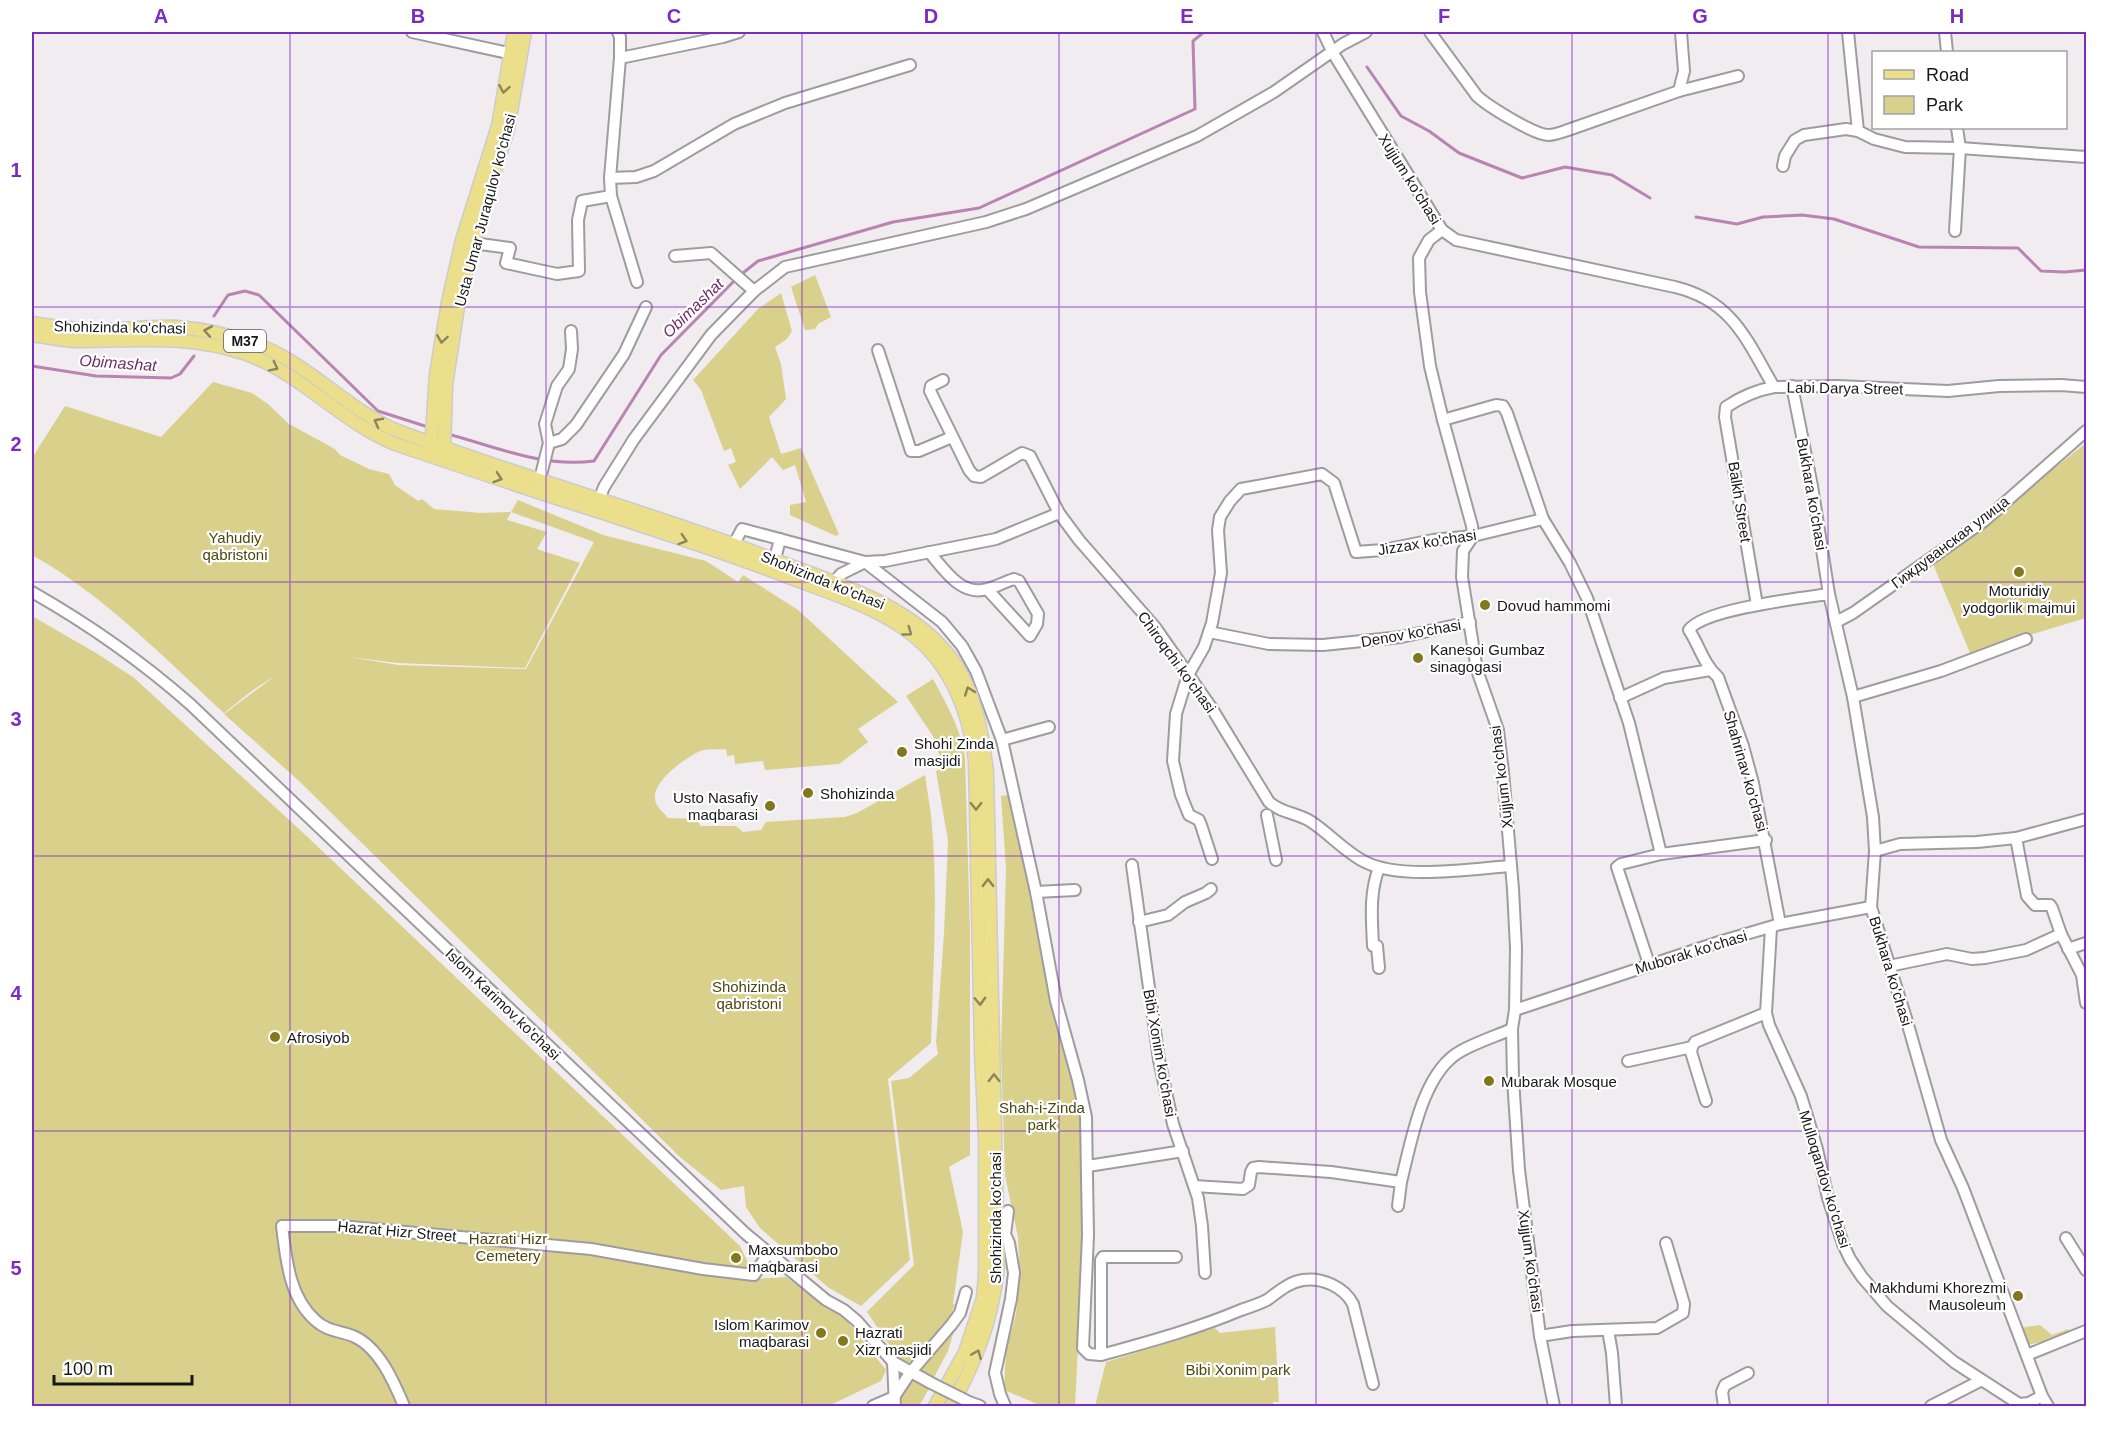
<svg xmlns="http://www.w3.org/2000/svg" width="2118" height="1438" viewBox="0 0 2118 1438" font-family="Arial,sans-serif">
  <rect width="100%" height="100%" fill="#f0ecf0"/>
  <g fill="#d9d08c" fill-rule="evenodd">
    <polygon points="815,275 831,317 818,324 815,329 805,330 791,287"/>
    <polygon points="781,293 792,331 787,339 775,347 781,364 786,399 769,417 781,454 801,448 839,534 836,536 790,515 790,505 806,502 795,465 783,470 772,457 740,489 728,465 736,462 731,448 724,451 701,390 693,380 758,309"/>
    <path d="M213 382 252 393 268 404 289 424 335 449 340 455 369 469 389 474 395 485 418 501 422 499 434 509 481 513 511 512 518 500 603 535 706 561 738 582 743 575 798 610 898 702 858 729 868 742 839 764 765 770 763 761 735 764 734 755 727 756 726 749C717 750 706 748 698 752 684 759 648 784 656 803 658 808 665 814 668 818L698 819 700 826H736L743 832 761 830 766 822 845 817 857 813 925 775C927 792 931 809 932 826 938 898 933 971 931 1043L888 1079 910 1260 861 1306 829 1288 760 1228 746 1207 744 1186 721 1190 681 1158 299 781 224 714 275 676 253 690 224 713C163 657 104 595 32 555V458L65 406 161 437ZM511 512 594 542 526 669 398 665 349 657 398 663 525 668 580 563 537 549 547 532 507 520Z"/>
    <polygon points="2086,443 2086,618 1970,653 1933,564"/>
    <polygon points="32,616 96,653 133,677 298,828 740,1246 756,1279 786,1277 846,1319 886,1370 881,1381 828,1406 32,1406"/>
    <path d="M933 679C946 703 962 731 965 758L970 931V1155L949 1167 963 1232 953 1304 955 1305 949 1318 912 1362H901L867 1312 914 1265 891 1081 909 1078 938 1054 936 1042 944 934 948 841 936 771 944 768 933 736 906 696Z"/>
    <polygon points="1014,794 1080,1110 1084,1228 1075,1406 1042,1406 1004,1390 1006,1351 1016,1314 1020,1277 1018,1237 1005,1175 1001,1051 1006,868 1001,796"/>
    <polygon points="957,1321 948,1351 933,1379 917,1370"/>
    <polygon points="2040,1325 2052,1335 2068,1329 2070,1334 2046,1344 2041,1342 2027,1345 2019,1328"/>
    <polygon points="1275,1327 1279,1402 1273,1402 1273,1406 1095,1406 1106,1362 1215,1328 1220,1333"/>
    <polygon points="911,1376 930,1387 919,1406 901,1406 900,1392"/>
  </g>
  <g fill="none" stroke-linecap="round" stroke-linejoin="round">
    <g stroke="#b984b2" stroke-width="3">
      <polyline points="1367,67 1401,116 1429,131 1459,153 1522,178 1565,167 1612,175 1650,198"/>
      <polyline points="1696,217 1737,224 1763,217 1802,215 1834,219 1919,247 2018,248 2041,271 2065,272 2086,270"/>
      <polyline points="214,316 228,295 245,291 259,295 378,411 428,427"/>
      <polyline points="32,366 96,376 171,378 180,374 194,356"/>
      <path d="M448 434C496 447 544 468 594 461L661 355 738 277 758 261 893 222 979 208 1195 109 1193 41 1204 32"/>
    </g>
    <g stroke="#9f9b9e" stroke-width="14">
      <g id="minor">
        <polyline points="412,32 517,55"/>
        <polyline points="618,32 620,37 620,58 610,178 611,196 637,282"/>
        <path d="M1323 32 1333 53 1442 230 1456 240 1675 287C1733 301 1747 341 1774 387L1838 386 1948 391 1999 386 2061 385 2086 387"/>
        <path d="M1430 32 1477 96C1488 106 1534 135 1549 135 1554 135 1562 132 1568 130L1679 91 1738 76"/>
        <polyline points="1848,32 1858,131"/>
        <polyline points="1945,32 1947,52"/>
        <polyline points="620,58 723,37 739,32"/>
        <polyline points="1679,91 1684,71 1681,32"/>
        <polyline points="1783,166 1785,156 1795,140 1804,135 1846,129 1858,131 1874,139 1905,147 1960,148 2086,157"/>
        <polyline points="610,178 636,177 654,171 734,124 785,103 910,65"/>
        <polyline points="1442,230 1429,240 1419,258 1420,292 1430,366 1443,420 1472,526 1473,536 1463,551 1462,577 1477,670 1498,730 1503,772 1513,889 1516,948 1515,1010 1512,1029 1513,1079 1519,1170 1540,1336 1554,1406"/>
        <polyline points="1955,231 1960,148 1957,128"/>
        <polyline points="473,243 510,248 506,263 557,274 579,271 578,220 582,201 611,196"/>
        <polyline points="675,256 711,253 754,291"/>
        <polyline points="878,350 911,451 919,451 952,437"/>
        <path d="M943 380 931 386 930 391 969 470 974 476 981 477 1022 453 1030 456 1059 513 1079 540 1155 627 1211 707 1269 802C1283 814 1295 812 1310 821 1329 833 1345 852 1365 862 1401 880 1470 869 1511 866"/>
        <polyline points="1792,386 1812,486 1829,594 1853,697 1873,817 1875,851 1871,907 1906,1018 1941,1140 1963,1188 2042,1396 2048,1406"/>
        <polyline points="1443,420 1496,405 1503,406 1507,413 1543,519 1570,563 1587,598 1629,723 1661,854"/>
        <polyline points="549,443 545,424 557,386 569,369 572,349 571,331"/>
        <polyline points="540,479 549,443 562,439 576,425 624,354 646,307"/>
        <polyline points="597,505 604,487 634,439 711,335 754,291 785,267 986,222 1026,209 1197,136 1274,92 1343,44 1366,32"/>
        <path d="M734 544 742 529 865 562 942 622 962 646 976 671 1002 740 1036 892 1056 1001 1078 1080 1086 1117 1088 1235 1083 1348 1089 1354 1101 1355C1148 1342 1196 1329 1241 1310 1250 1307 1259 1304 1267 1300 1278 1292 1289 1282 1303 1280 1322 1277 1344 1287 1353 1304L1373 1384"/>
        <path d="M929 552C944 569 961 597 987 589 996 587 1004 582 1014 579L1019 581 1038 614 1037 624 1030 636 987 589"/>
        <polyline points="775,559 780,539"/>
        <polyline points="834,582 841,574 865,562 885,561 996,539 1059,513"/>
        <path d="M32 592C90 625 140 660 190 704L746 1234 826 1300 844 1310 857 1321 893 1362 931 1383"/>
        <path d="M1757 605 1725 417 1726 407C1741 397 1757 390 1774 387"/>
        <polyline points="1836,622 1853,613 1984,521 2086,431"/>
        <polyline points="1209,632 1269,644 1323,645 1401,637 1470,622"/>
        <polyline points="1853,697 1941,671 2026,639"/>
        <polyline points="1620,698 1664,678 1710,670"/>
        <polyline points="1002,740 1049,727"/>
        <polyline points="1267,815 1276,860"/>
        <polyline points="2016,838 2027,896 2035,905 2050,905 2052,908 2061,934 2082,975 2086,1003"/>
        <polyline points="1875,851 1900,844 1977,842 2016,838 2086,819"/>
        <polyline points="1212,859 1201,825 1199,820 1189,815 1181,795 1173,761 1176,714 1188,675 1204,647 1212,623 1221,573 1218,530 1220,517 1230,501 1241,489 1322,474 1334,483 1356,552 1383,550 1433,540 1473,536 1543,519"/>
        <polyline points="1132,865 1159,1060 1173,1124 1198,1198 1202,1226 1205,1273"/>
        <polyline points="1036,892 1075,890"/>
        <polyline points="1139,922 1168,915 1185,902 1206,893 1211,889"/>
        <path d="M1780 924 1753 783 1743 746 1718 677C1704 665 1699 645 1689 630 1703 609 1802 598 1829 594"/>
        <polyline points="1771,928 1766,1013 1769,1025 1801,1096 1817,1149 1828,1198 1843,1244 1850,1259 1862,1277 1887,1306 1954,1362 2019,1404 2029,1403 2042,1396"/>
        <polyline points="2068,949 2086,943"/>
        <polyline points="1649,964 1617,867 1621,864 1661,854 1766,840"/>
        <polyline points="1889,966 1947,954 1972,959 1985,958 2026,950 2061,934"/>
        <path d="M1379 968 1377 946H1373C1372 920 1369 893 1379 868"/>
        <polyline points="1515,1010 1719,942 1780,924 1871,907"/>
        <polyline points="1628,1061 1692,1047"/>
        <polyline points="1706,1101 1691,1052 1692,1047 1695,1042 1766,1013"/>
        <polyline points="1088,1166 1183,1151"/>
        <path d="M1401 1182C1411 1143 1422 1072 1461 1051 1477 1042 1496 1036 1512 1029"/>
        <polyline points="1194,1186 1243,1189 1249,1185 1251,1172 1253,1168 1259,1167 1331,1172 1401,1182 1398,1206"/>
        <polyline points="2066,1238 2086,1270"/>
        <polyline points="1608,1330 1612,1353 1616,1406"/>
        <polyline points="1540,1336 1572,1331 1657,1328 1683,1313 1684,1304 1666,1243"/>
        <polyline points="1101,1355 1101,1260 1103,1257 1176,1257"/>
        <polyline points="2027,1355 2086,1331"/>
        <polyline points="893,1362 895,1406"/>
        <polyline points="969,1402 980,1406"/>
        <path d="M404 1406C394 1382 379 1347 353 1336 340 1331 326 1331 315 1320 289 1297 286 1258 282 1226H340L591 1249 703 1269 754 1275 768 1254"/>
        <polyline points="873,1406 894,1397 910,1373 952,1324 960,1313 966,1292"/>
        <polyline points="1005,1406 1000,1394 995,1373 1011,1299 1014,1273 1009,1243 1005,1234 1008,1211"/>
        <polyline points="1724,1406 1722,1392 1725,1385 1748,1373"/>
        <polyline points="1931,1406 1980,1381"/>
      </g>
    </g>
    <g stroke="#ccc" stroke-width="15">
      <g id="major">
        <path d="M32 323C55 327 80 330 104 330 128 329 153 326 177 327 204 329 229 335 253 343 306 361 343 406 393 429 521 478 655 513 783 563 841 585 907 604 948 654 975 688 982 731 987 772L998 1267C992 1320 977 1360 951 1406"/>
        <path d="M32 335C45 337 59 340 73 341 133 341 188 334 246 354 302 374 341 422 395 444 461 466 527 489 594 510 657 531 721 551 783 575 827 592 877 606 914 636 952 667 969 712 975 760L981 1051 985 1137V1276L983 1298 965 1352 935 1406"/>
        <polyline points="431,450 436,374 448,302 462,240 498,126 514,32"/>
        <polyline points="444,453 446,385 459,300 473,243 508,129 525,32"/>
      </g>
    </g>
    <use href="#minor" stroke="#fff" stroke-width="10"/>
    <use href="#major" stroke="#ebdf8b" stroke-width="12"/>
    <g stroke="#9f9b9e" stroke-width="14" stroke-linecap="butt">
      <polyline id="minor-bridge" points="931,1383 969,1402"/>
    </g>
    <use href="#minor-bridge" stroke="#fff" stroke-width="10"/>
  </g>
  <defs><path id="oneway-chevron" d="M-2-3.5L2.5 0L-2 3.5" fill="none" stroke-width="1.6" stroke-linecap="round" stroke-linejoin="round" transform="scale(1.5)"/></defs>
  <g stroke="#8c8558">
    <use href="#oneway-chevron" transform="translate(504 89) rotate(100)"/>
    <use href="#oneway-chevron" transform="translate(208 331) rotate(-170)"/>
    <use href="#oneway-chevron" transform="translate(442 339) rotate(99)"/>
    <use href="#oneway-chevron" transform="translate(274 367) rotate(27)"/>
    <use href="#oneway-chevron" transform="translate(378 422) rotate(-152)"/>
    <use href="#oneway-chevron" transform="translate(498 478) rotate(18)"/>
    <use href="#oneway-chevron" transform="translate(683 540) rotate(18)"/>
    <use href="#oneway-chevron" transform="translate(908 632) rotate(36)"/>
    <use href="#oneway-chevron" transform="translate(969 691) rotate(-110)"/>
    <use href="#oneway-chevron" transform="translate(976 806) rotate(90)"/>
    <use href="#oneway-chevron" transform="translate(988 883) rotate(-91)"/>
    <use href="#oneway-chevron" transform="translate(980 1001) rotate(88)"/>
    <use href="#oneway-chevron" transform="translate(994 1078) rotate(-91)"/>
    <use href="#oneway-chevron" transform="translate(977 1354) rotate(-67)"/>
  </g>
  <path fill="none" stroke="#7b2cbf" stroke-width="1.5" stroke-opacity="0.55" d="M290 32V1406M546 32V1406M802 32V1406M1059 32V1406M1316 32V1406M1572 32V1406M1828 32V1406M32 307H2086M32 582H2086M32 856H2086M32 1131H2086"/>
  <g fill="#83771b" stroke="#fff" stroke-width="2">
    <circle cx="2019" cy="572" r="6"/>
    <circle cx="1485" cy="605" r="6"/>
    <circle cx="1418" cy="658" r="6"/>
    <circle cx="902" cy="752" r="6"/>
    <circle cx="808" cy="793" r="6"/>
    <circle cx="770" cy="806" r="6"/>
    <circle cx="275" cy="1037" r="6"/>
    <circle cx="1489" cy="1081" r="6"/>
    <circle cx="736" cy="1258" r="6"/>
    <circle cx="2018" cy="1296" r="6"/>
    <circle cx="821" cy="1333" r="6"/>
    <circle cx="843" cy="1341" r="6"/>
  </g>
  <g text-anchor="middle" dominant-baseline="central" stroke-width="4.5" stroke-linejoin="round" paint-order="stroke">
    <rect fill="#fff" stroke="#5e5d5e" stroke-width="1.5" x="224" y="330" width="42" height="22" rx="4.5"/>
    <g font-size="14" font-weight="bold" fill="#191819">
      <text x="245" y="341">M37</text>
    </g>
    <g font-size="15" fill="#191819" stroke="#fff">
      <text transform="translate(1410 179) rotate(58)">Xujjum ko'chasi</text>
      <text transform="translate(485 210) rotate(-75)">Usta Umar Juraqulov ko'chasi</text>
      <text transform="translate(120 327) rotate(1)">Shohizinda ko'chasi</text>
      <text transform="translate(1845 388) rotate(1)">Labi Darya Street</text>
      <text transform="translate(1812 494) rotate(80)">Bukhara ko'chasi</text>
      <text transform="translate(1740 502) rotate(81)">Balkh Street</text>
      <text transform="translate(1427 542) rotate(-9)">Jizzax ko'chasi</text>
      <text transform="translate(1950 542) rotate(-37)">Гиждуванская улица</text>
      <text transform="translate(823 580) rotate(22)">Shohizinda ko'chasi</text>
      <text transform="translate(1411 633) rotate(-10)">Denov ko'chasi</text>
      <text transform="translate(1177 662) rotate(54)">Chiroqchi ko'chasi</text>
      <text transform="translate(1746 771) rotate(74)">Shahrinav ko'chasi</text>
      <text transform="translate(1501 777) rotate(-97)">Xujjum ko'chasi</text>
      <text transform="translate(1691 952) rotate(-17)">Muborak ko'chasi</text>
      <text transform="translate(1891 971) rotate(73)">Bukhara ko'chasi</text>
      <text transform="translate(503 1004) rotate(44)">Islom Karimov ko'chasi</text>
      <text transform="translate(1160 1053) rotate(80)">Bibi Xonim ko'chasi</text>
      <text transform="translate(1825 1179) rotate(73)">Mulloqandov ko'chasi</text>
      <text transform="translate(995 1218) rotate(-90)">Shohizinda ko'chasi</text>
      <text transform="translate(397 1231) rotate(5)">Hazrat Hizr Street</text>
      <text transform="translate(1531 1261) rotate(82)">Xujjum ko'chasi</text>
    </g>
    <g font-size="15" fill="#4e4710" stroke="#fff">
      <text x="235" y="537">Yahudiy<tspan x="235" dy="17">qabristoni</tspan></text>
      <text x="749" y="986">Shohizinda<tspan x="749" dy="17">qabristoni</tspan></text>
      <text x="1042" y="1107">Shah-i-Zinda<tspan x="1042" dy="17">park</tspan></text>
      <text x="508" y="1238">Hazrati Hizr<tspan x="508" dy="17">Cemetery</tspan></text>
      <text x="1238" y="1369">Bibi Xonim park</text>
    </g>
    <g font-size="15" fill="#191819" stroke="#fff" text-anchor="start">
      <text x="2019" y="590" text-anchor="middle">Moturidiy<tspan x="2019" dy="17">yodgorlik majmui</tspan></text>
      <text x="1497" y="605">Dovud hammomi</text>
      <text x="1430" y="649">Kanesoi Gumbaz<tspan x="1430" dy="17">sinagogasi</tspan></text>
      <text x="914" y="743">Shohi Zinda<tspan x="914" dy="17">masjidi</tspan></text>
      <text x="820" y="793">Shohizinda</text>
      <text x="758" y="797" text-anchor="end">Usto Nasafiy<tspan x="758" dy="17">maqbarasi</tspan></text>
      <text x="287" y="1037">Afrosiyob</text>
      <text x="1501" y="1081">Mubarak Mosque</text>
      <text x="748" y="1249">Maxsumbobo<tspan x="748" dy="17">maqbarasi</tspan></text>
      <text x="2006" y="1287" text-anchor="end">Makhdumi Khorezmi<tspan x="2006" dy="17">Mausoleum</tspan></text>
      <text x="809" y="1324" text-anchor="end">Islom Karimov<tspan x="809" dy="17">maqbarasi</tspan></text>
      <text x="855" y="1332">Hazrati<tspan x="855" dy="17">Xizr masjidi</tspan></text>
    </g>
    <g font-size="16" font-style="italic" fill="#702e69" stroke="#fff">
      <text transform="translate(693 308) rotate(-44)">Obimashat</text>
      <text transform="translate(118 363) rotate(4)">Obimashat</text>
    </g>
  </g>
  <rect width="2118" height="1438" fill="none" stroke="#ffffff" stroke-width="66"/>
  <rect x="1872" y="51" width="195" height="78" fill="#ffffff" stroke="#a3a3a3" stroke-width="1.5"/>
  <rect x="1884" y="70" width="30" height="9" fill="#ebdf8b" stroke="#a3a3a3" stroke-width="1.5"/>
  <text x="1926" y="81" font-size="18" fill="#191819">Road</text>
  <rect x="1884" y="96" width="30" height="18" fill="#d9d08c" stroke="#a3a3a3" stroke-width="1.5"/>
  <text x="1926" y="111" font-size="18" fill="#191819">Park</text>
  <path d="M54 1375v9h138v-9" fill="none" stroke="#191819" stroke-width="3"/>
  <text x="63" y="1375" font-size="18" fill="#191819" stroke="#ffffff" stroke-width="4.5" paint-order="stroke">100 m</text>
  <rect x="33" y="33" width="2052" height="1372" fill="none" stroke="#7b2cbf" stroke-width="2"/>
  <g font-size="20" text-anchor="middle" font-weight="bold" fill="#7b2cbf">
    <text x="161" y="23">A</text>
    <text x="418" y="23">B</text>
    <text x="674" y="23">C</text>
    <text x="931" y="23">D</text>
    <text x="1187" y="23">E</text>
    <text x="1444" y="23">F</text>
    <text x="1700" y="23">G</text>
    <text x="1957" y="23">H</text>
    <text x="16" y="177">1</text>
    <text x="16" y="451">2</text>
    <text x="16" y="726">3</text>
    <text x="16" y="1000">4</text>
    <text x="16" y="1275">5</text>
  </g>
</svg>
